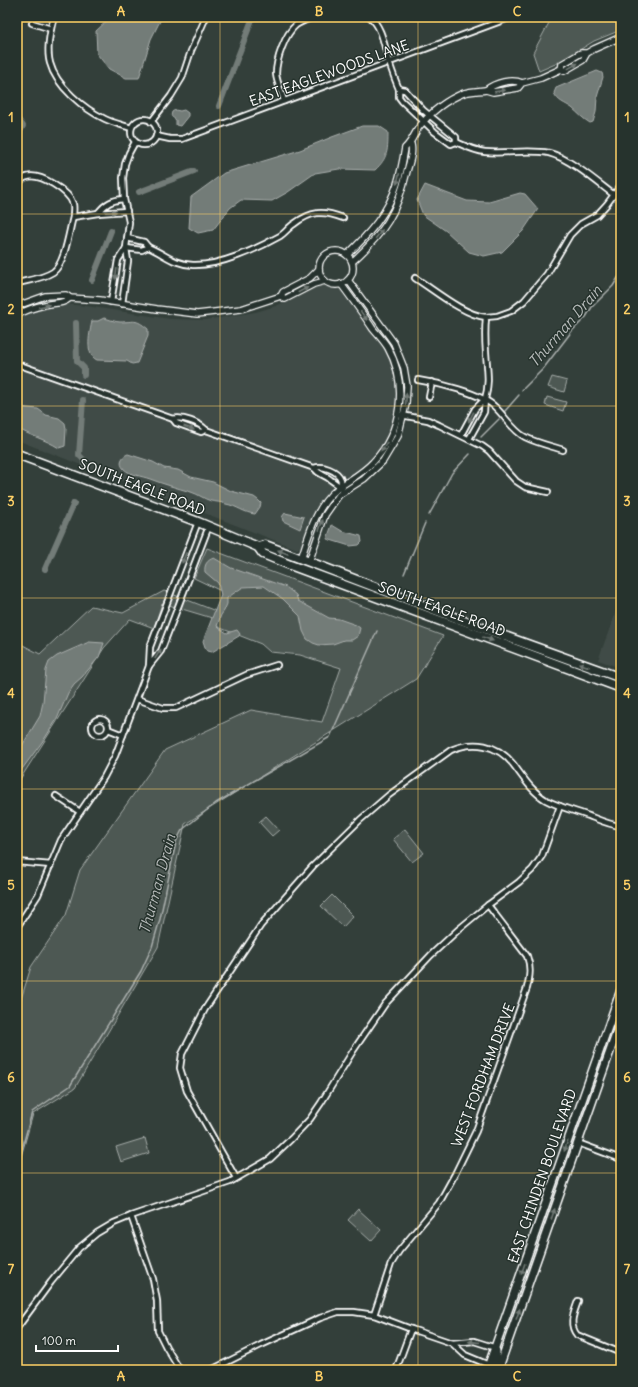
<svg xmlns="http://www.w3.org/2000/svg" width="638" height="1387" viewBox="0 0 638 1387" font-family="Delius,sans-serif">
  <rect width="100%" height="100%" fill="#333f3a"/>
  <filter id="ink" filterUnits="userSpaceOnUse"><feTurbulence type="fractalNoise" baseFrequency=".025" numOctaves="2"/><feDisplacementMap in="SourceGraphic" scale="8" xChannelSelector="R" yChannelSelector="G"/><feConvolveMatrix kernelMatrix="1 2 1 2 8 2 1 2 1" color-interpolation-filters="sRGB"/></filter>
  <g filter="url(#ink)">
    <g fill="#404c47">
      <polygon points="322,284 338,288 345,293 382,345 390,361 395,375 397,394 392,422 387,437 377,451 367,462 332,489 323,499 316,511 305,540 302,546 297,549 17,440 17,316 38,308 62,304 86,306 170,319 205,320 256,312 276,306 302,294 314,286"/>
      <polygon points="621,598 621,668 598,660"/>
    </g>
    <g fill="#4d5853" stroke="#a6aca9">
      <polygon points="549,17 621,17 621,30 594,41 560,62 539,71 533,53 550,21"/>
      <polygon points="552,377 567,381 564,392 548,387"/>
      <polygon points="547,397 566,402 563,411 545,405"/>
      <polygon points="207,548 443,636 416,679 185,824 158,947 75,1088 33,1114 17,1171 17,1012 31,967 66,915 80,870 165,750 251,710 322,722 341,668 300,655 270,652 261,644 218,627 212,618 162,603 154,628 130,619 104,648 17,784 17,642 40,654 91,606 123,613 164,591 221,613 221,591 194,578"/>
      <polygon points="266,816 279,830 272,836 259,822"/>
      <polygon points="405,829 424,853 412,862 393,839"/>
      <polygon points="332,895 353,916 343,927 321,906"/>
      <polygon points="145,1138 149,1153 121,1162 116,1147"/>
      <polygon points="358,1209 381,1230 371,1241 348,1220"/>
    </g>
    <g fill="#737b78" stroke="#abb0ae">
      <polygon points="111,17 162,17 151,39 139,78 126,78 109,69 97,54 96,31"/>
      <path d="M597 71 602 73 603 77 597 97 596 112 593 122 590 123C583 119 578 113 572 108 565 103 558 102 554 93L556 88Z"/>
      <path d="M175 110 180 111 184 110 188 113V116L180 126 176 125V120C173 117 170 118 172 112Z"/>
      <path d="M362 126H379L388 132C388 150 388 158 375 170L339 169 315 173 288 192 272 201 241 200 230 208 213 230 198 233 189 228 191 197 224 173 300 150 332 137Z"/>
      <polygon points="425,185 467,201 489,202 520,193 525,194 538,209 523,231 502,252 484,256 469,252 446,231 423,215 417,200"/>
      <path d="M104 318C109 319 115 322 120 322 135 322 135 318 148 329V336L137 363 132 364 127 361 97 360C84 354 90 332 92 321H98Z"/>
      <path d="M17 407 38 409 46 415 59 418 65 423 66 429 65 446 59 448C45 439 30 436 17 428Z"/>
      <path d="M128 454 153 462 164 468 178 470 191 477 213 482 231 491 254 497 258 500 261 503 260 507 255 514C244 513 237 506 226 504 221 502 216 502 211 501 204 499 198 494 191 492 177 488 163 484 150 479 142 476 130 475 124 469 118 463 122 456 128 454Z"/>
      <polygon points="285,513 304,517 300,529 283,521 282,517"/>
      <polygon points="332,525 342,531 361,536 362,542 359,545 350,546 327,539"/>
      <path d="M214 558 231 568 286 587 296 595 298 601 302 603 329 618 339 619 356 625 360 628 358 636 352 640H344L333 644 319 645 313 643 307 639 303 631 300 616 283 599 264 586 243 587 227 598V604L224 611 221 615 217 626 219 628 227 633 237 630 240 634 239 636 212 652 208 651 205 647 203 641 221 595 218 583 205 572C204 565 207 560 214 558Z"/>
      <polygon points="89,642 104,643 99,657 82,677 74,684 68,693 57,719 45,738 17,776 17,754 40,716 43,702 46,670 49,662 57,656"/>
    </g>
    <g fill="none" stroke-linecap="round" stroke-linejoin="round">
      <g stroke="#abb0ae" stroke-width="1.5">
        <polyline points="522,390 543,369 572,331 586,317 592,307 613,286 621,273"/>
        <polyline points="505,411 519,395"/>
        <polyline points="481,437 499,419"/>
        <polyline points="429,515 452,473 470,454"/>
        <polyline points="404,574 425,523"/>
        <polyline points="17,1167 32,1112 70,1086 141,971 152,947 160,919 176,842 182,830 216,803 330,737 377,631"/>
      </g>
      <g stroke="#737b78" stroke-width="6">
        <polyline points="219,106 253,17"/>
        <polyline points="17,118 23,126 17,136"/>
        <polyline points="139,192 194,171"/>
        <polyline points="92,280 111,231"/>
        <polyline points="76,323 77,361 84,368 84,375"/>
        <polyline points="83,400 79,455 84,460 84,464"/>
        <polyline points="45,569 74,503"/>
      </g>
      <g stroke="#fff" stroke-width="8">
        <g id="minor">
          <path d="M54 17C50 31 46 48 50 63 56 86 84 109 105 119 113 123 123 125 131 128"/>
          <path d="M370 17C383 28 384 47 389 62 392 71 395 80 399 89"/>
          <polyline points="32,23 51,29"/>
          <polygon points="399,89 405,90 423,110 456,137 456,142 451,144 435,132 402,101 399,97"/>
          <path d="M284 101C282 93 277 83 276 74 276 60 285 34 296 25 300 22 308 19 313 17"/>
          <circle cx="144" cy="132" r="13"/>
          <polyline points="151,122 171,96 182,78 191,51 206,17"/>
          <polyline points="156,136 170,139 182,139 509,18"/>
          <path d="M456 142C465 146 475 151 485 152 506 154 528 149 549 153 569 158 597 182 614 195"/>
          <path d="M17 185C20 181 22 178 27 177 40 173 69 191 73 204 74 208 73 213 73 217"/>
          <path d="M124 199C112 200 106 203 98 213L127 211"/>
          <path d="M148 247C165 254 173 264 193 265 220 266 257 249 280 236 285 233 289 227 294 224 311 211 323 210 343 218"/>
          <polyline points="126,248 142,250 148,247 144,242 127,238"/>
          <path d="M415 278C434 290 465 316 486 317"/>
          <path d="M17 283C29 280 42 279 53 272 65 264 69 231 73 217L98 213"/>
          <polyline points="111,302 118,260 126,248"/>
          <polyline points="122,304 128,261 126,248 129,222 124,199 123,178 125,164 129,153 135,142"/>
          <path d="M17 364 173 419C182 416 200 423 206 430L314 468"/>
          <path d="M418 380C438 383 481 393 495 407 505 416 513 431 525 437 537 443 551 446 563 450"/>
          <polyline points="429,397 432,382"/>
          <path d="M485 399C490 382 487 370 486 352 485 340 485 329 486 317L497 316 511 311 524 301 547 274 570 235 581 224 597 215 607 204 621 185"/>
          <polyline points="401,415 428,420 439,425 482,446 489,451 516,481 525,487 548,492"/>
          <polyline points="173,419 176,423 201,432 206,430"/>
          <polyline points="461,435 475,409 485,399 484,412 469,439"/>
          <path d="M341 487C341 485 341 482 341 480 338 470 322 465 314 468 320 476 324 474 331 480 335 483 338 485 342 488"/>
          <polyline points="198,522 150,647 149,666 161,651 209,526"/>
          <polyline points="137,699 163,708 176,708 246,675 277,665"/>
          <circle cx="100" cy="727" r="8"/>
          <polyline points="108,729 123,735"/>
          <polyline points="56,796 80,812"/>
          <polyline points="17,862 51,865"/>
          <polyline points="17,927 38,895 61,840 104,777 115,756 149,666"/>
          <polyline points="578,1143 621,1159"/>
          <path d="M236 1178 187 1091 180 1068 182 1054 205 1009 261 925 313 866 360 820 389 795 451 750C474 740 497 744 513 764 523 777 532 792 546 800 559 807 575 811 589 816 599 820 610 825 621 826"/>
          <polyline points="131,1216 153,1279 157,1301 158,1331 166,1347 180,1370"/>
          <path d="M578 1301C574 1313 568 1324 577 1335L621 1353"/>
          <path d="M374 1315 391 1264 399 1251 439 1203 455 1174 476 1131 527 988C530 976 531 967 527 956L488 905"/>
          <polyline points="17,1328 51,1282 79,1248 97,1233 114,1223 131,1216 230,1182 270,1159 291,1139 310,1119 321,1103 353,1051 385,1004 431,955 459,929 488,905 519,882 532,870 542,856 560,806"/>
          <polyline points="452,1343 465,1355 489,1365"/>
          <polyline points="211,1370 261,1345 320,1318 338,1312 354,1312 374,1315 411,1329 452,1343 474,1341 496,1348"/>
          <polyline points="396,1370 411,1329"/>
        </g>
      </g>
      <g stroke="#fff" stroke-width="8">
        <g id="tertiary">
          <polyline points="587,53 581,53 562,64 561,69 564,71 583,60 587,53 594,49 621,37"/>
          <path d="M522 83 518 88 493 92 486 90C495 83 512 78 522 83L541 78 561 69"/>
          <circle cx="336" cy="268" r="17"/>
          <path d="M347 255C369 234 388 213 397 184 401 172 403 160 405 148 412 142 414 134 419 127 431 112 446 100 464 93 471 91 479 91 486 90"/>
          <path d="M352 262C385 232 397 213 407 171 410 161 413 153 411 144"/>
          <polyline points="281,296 285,299 314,284 325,281"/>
          <polyline points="17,306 45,296 66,295 70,298 100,300 157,309 197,314 241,309 281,296 283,292 310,278 319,269"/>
          <path d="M17 315C26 310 35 307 45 305 55 302 62 305 70 298"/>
          <path d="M301 559C309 534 316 506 337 489 349 480 363 473 373 462 402 432 408 384 388 348 384 341 378 335 373 329 363 314 352 299 341 284"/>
          <polyline points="309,562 325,515 339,495 364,479 383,461 398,436 406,404 407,386 404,368 394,343 348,280"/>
        </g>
      </g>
      <g stroke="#fff" stroke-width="10">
        <g id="primary">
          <polyline points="487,1370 621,990"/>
          <polyline points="493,1370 496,1361 496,1351"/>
          <polyline points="498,1370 621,1020"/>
        </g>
      </g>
      <g stroke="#fff" stroke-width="11">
        <g id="trunk">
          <polyline points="17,454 198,522 258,547 263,554 290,565 621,688"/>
          <polyline points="258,547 265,545 477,626 621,678"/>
        </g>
      </g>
      <use href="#minor" stroke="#26332d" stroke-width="4.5"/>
      <use href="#tertiary" stroke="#26332d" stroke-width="5.5"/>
      <use href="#primary" stroke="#26332d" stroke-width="7"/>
      <use href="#trunk" stroke="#26332d" stroke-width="8"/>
    </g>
    <defs><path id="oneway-solid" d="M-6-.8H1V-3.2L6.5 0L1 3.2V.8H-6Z"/></defs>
    <g fill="#727a76">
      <use href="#oneway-solid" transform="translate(573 66) rotate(-29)"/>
      <use href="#oneway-solid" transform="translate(500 91) rotate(-8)"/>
      <use href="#oneway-solid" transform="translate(398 179) rotate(104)"/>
      <use href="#oneway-solid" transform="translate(111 212) rotate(-3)"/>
      <use href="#oneway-solid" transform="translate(379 234) rotate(-52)"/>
      <use href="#oneway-solid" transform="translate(116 274) rotate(98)"/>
      <use href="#oneway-solid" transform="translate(303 290) rotate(-28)"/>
      <use href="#oneway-solid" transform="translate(44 306) rotate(-13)"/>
      <use href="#oneway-solid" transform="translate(364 316) rotate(54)"/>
      <use href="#oneway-solid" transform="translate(406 399) rotate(-87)"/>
      <use href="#oneway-solid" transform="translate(471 417) rotate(118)"/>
      <use href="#oneway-solid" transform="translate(189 428) rotate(20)"/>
      <use href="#oneway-solid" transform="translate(384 447) rotate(122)"/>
      <use href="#oneway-solid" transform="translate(321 525) rotate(-71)"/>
      <use href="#oneway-solid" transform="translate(283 552) rotate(-159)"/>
      <use href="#oneway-solid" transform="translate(184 558) rotate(111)"/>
      <use href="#oneway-solid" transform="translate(488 639) rotate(20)"/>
      <use href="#oneway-solid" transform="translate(158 654) rotate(-57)"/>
      <use href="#oneway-solid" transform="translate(584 665) rotate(-160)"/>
      <use href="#oneway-solid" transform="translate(566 1146) rotate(109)"/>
      <use href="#oneway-solid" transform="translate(553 1214) rotate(-71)"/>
      <use href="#oneway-solid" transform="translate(523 1269) rotate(109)"/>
      <use href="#oneway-solid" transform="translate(518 1314) rotate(-71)"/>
      <use href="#oneway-solid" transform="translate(474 1342) rotate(-175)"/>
    </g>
  </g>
  <path fill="none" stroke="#ffd166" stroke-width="1" stroke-opacity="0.55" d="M220 17V1370M418 17V1370M17 214H621M17 406H621M17 598H621M17 789H621M17 981H621M17 1173H621"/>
  <g text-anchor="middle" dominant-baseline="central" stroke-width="3" stroke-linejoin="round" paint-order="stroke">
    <g font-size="14" fill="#fff" stroke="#26332d">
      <text transform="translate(329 73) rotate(-20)">EAST EAGLEWOODS LANE</text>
      <text transform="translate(142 487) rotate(21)">SOUTH EAGLE ROAD</text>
      <text transform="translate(442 609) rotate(20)">SOUTH EAGLE ROAD</text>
      <text transform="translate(483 1075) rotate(-69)">WEST FORDHAM DRIVE</text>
      <text transform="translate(542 1176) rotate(-71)">EAST CHINDEN BOULEVARD</text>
    </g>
    <g font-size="15" font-style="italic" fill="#b9bdbc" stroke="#26332d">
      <text transform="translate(565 326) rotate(-49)">Thurman Drain</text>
      <text transform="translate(157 884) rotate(-75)">Thurman Drain</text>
    </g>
  </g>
  <rect width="638" height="1387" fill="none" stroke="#26332d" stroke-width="44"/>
  <path d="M36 1345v6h82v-6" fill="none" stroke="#ffffff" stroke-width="2"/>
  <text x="42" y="1345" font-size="12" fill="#ffffff" stroke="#26332d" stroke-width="3" paint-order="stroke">100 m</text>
  <rect x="22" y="22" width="594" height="1343" fill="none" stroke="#ffd166" stroke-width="1.5"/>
  <g font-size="13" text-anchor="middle" font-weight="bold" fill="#ffd166">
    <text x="121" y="16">A</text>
    <text x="319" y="16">B</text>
    <text x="517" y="16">C</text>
    <text x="11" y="122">1</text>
    <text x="627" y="122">1</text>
    <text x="11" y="314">2</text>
    <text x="627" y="314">2</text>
    <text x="11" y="506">3</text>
    <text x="627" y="506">3</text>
    <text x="11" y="698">4</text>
    <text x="627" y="698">4</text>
    <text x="11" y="890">5</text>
    <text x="627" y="890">5</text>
    <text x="11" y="1082">6</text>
    <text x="627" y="1082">6</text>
    <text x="11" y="1274">7</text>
    <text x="627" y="1274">7</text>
    <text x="121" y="1381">A</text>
    <text x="319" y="1381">B</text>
    <text x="517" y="1381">C</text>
  </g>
</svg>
